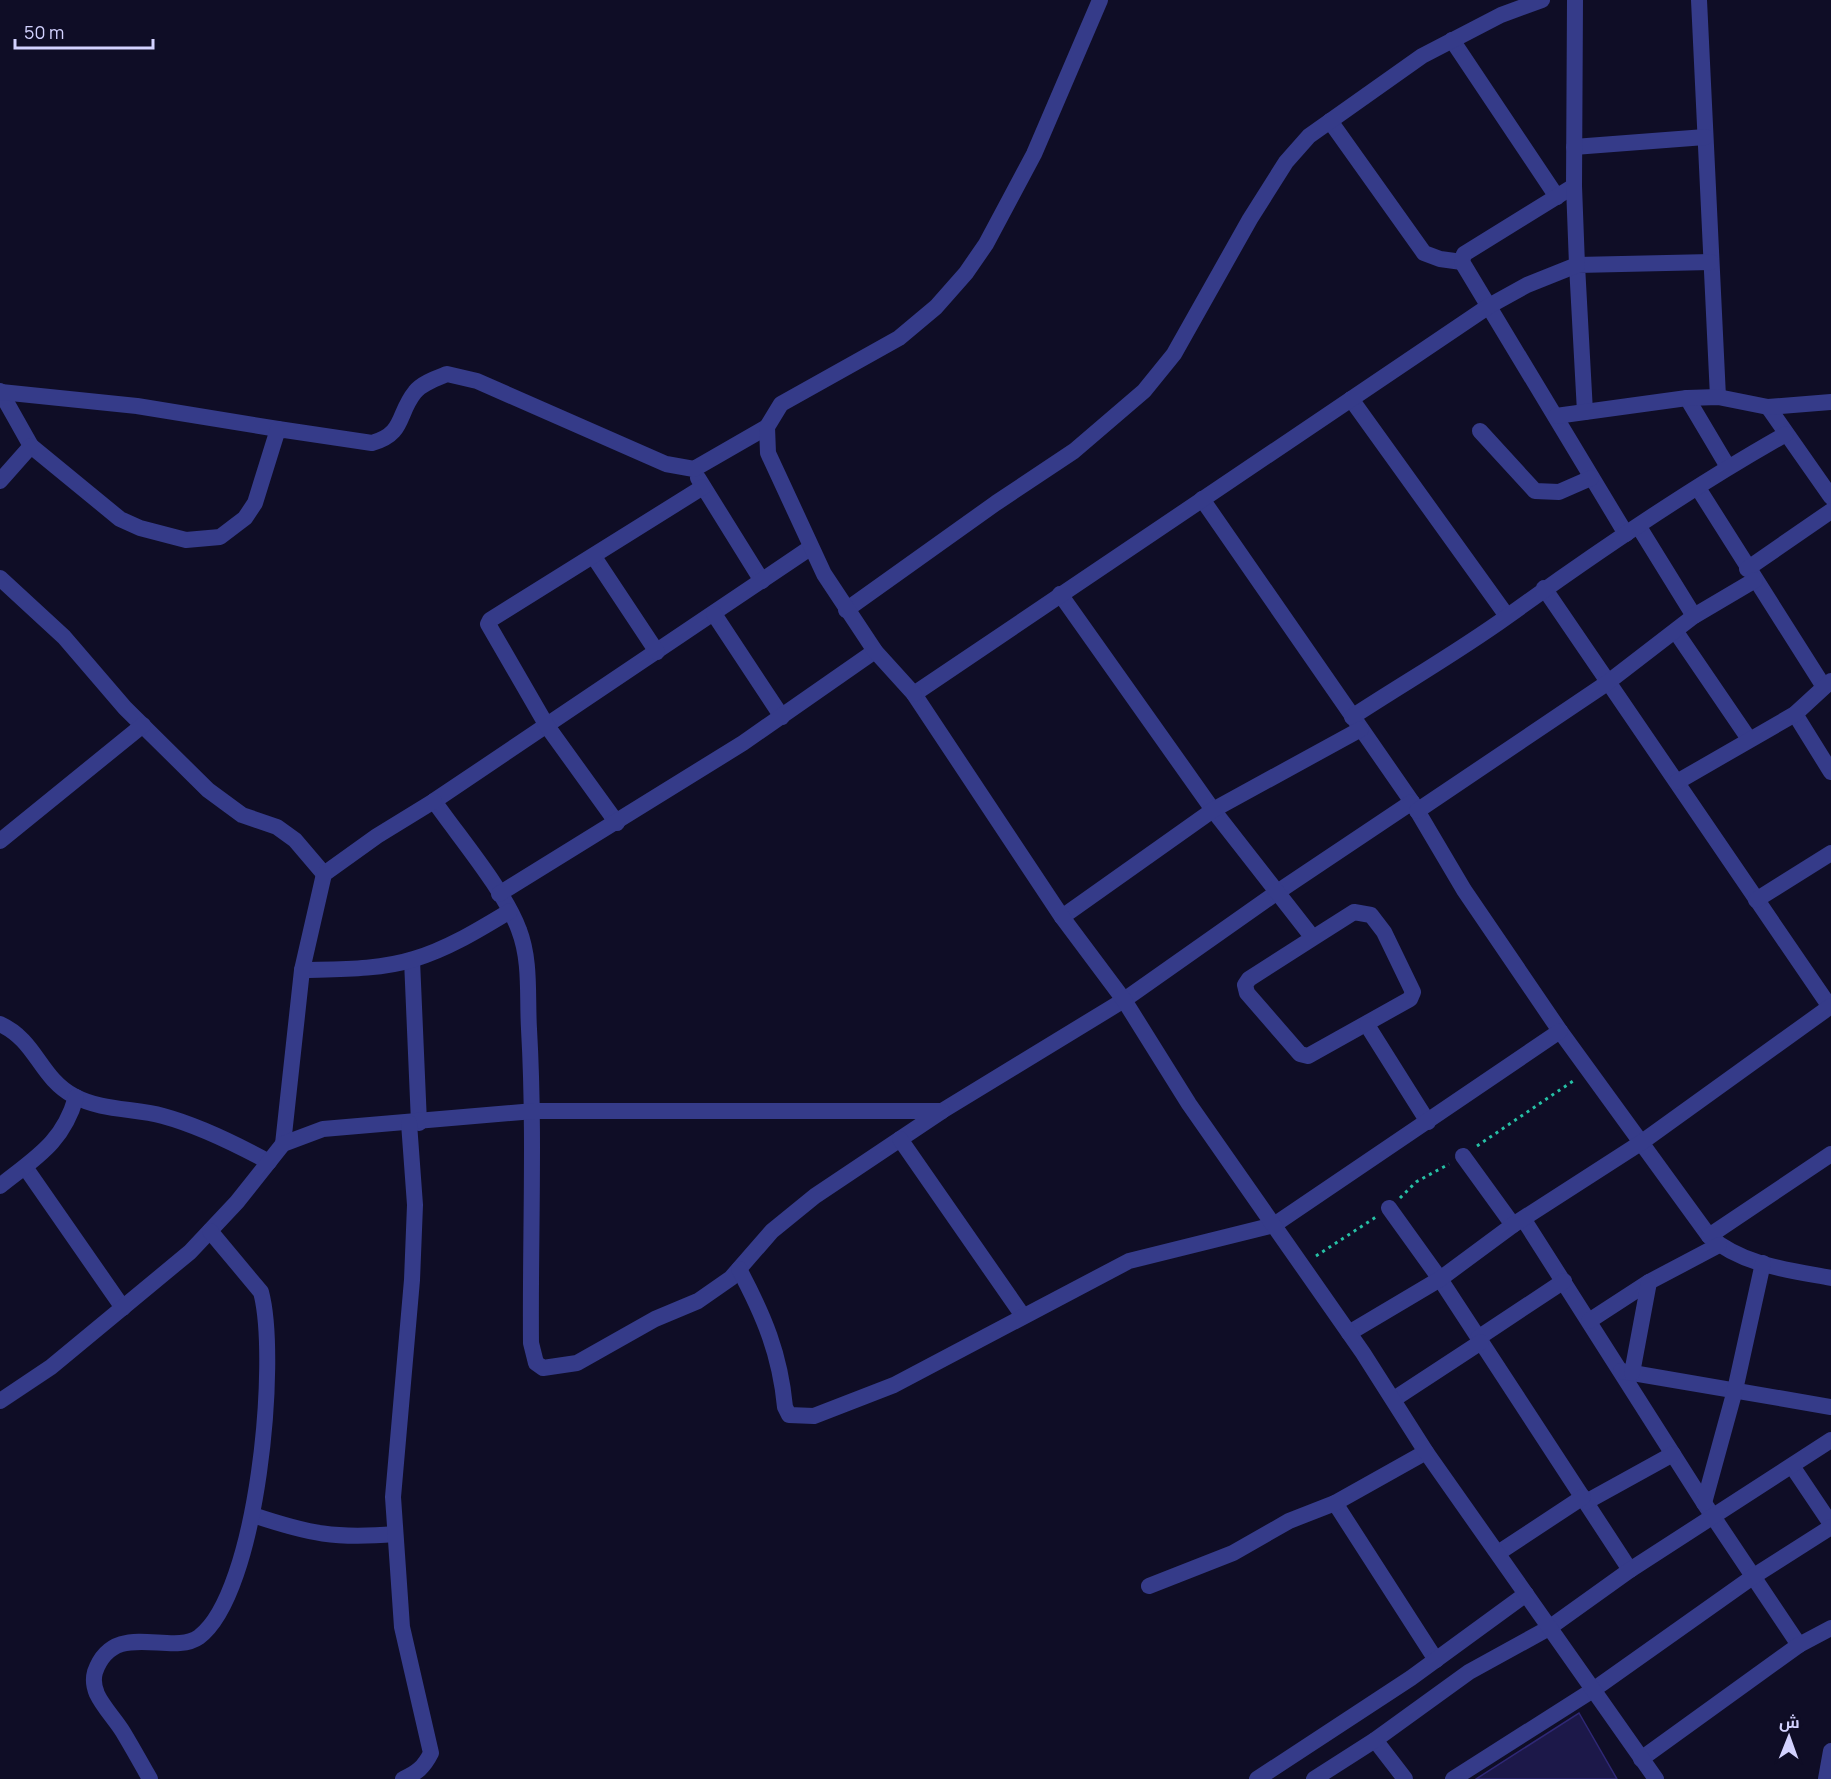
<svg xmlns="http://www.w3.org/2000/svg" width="1831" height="1779" viewBox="0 0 1831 1779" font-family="Manrope,Cairo,sans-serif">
  <rect width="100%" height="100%" fill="#0f0d26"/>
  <polygon fill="#1c1849" stroke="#2f2876" stroke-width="1.5" points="1579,1713 1617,1779 1476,1779"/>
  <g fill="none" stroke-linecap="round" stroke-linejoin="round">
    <g stroke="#26c0a5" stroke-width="3" stroke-dasharray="3 4.5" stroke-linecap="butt">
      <polyline points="1477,1146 1576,1079"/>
      <polyline points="1400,1198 1416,1182 1449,1164"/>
      <polyline points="1316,1256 1376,1217"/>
    </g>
    <g stroke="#353b89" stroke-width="16">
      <polyline points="1699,0 1718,397"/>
      <polyline points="1452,40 1557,197"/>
      <polyline points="1330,121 1424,253 1440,259 1462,262"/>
      <polyline points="1574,147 1705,137"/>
      <polyline points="1574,186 1464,254 1462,262 1626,534"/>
      <polyline points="0,391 31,446"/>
      <polyline points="1,392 137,406 278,429"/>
      <polyline points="1687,398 1728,467"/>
      <polyline points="1351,399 1507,616"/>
      <polyline points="1768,407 1831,497"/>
      <polyline points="1585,412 1577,265 1711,262"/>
      <polyline points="1556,416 1687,398 1718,397 1768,407 1831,402"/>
      <polyline points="1480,431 1535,491 1559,492 1591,478"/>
      <polyline points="698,478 762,581"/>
      <path d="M0 481 31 446 120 519 140 528 186 540 220 537 245 518 255 503 278 429 372 443C405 434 397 414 415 392 422 383 437 378 447 374L477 381 666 464 694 469 767 427"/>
      <polyline points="1698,488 1824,687"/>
      <path d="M1202 499 1412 802 1464 890 1560 1031 1709 1236C1742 1265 1788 1270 1831 1278"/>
      <polyline points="1639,527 1694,616"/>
      <path d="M810 548 434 801C459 837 505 891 519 930 531 961 527 996 529 1029 535 1134 530 1238 531 1343L536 1363 543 1368 577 1363 655 1319 698 1301 731 1278 772 1231 815 1196 942 1111 1124 1000 1276 893 1412 802"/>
      <polyline points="594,557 657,652"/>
      <polyline points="1747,569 1831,511"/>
      <polyline points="0,578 64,637 125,708 208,790 242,815 277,827 295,840 324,874"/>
      <polyline points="1544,588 1830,1007"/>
      <polyline points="1060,594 1213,810 1313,938 1249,979 1245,985 1247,993 1300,1054 1308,1056 1410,999 1413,992 1384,932 1371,915 1354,912 1313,938"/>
      <polyline points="846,610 996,503 1074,451 1144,391 1174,354 1250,219 1286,162 1309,136 1422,56 1501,15 1542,0"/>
      <polyline points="714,614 782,717"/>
      <polyline points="1676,632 1749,739"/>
      <polyline points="1795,714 1831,772"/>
      <path d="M1352 717C1404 683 1458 652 1508 616 1598 551 1690 488 1786 434"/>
      <polyline points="1677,782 1795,714 1831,681"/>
      <polyline points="1417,811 1607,683 1694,616 1755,580"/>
      <polyline points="617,823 547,726 488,624 490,620 703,487"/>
      <polyline points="0,841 143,725"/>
      <polyline points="499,894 743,743 875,651"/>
      <polyline points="1756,900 1831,853"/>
      <polyline points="1062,917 1213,810 1361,729"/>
      <polyline points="412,960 419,1123"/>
      <path d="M302 970C339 969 379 970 414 959 448 949 480 929 510 911"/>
      <path d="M0 1024C37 1041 39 1077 74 1096 102 1111 134 1108 163 1116 200 1126 236 1144 269 1162"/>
      <polyline points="1367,1025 1428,1122"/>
      <polyline points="900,1139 1023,1316"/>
      <polyline points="283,1144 302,970 324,874 377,836 434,801"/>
      <polyline points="1463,1156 1513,1225"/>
      <polyline points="25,1167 123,1308"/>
      <path d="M0 1186C35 1158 63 1143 76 1097"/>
      <polyline points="1389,1208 1440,1279 1630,1570"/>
      <polyline points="1524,1220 1704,1503 1799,1645"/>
      <polyline points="1709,1236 1831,1154"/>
      <path d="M739 1269C764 1316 780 1354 785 1407L789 1415 814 1416 894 1385 1129 1261 1274 1225 1560 1031"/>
      <polyline points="1589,1321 1649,1282 1719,1245"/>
      <polyline points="1349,1333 1440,1279 1513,1225 1642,1142 1831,1006"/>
      <polyline points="1478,1338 1564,1281"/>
      <polyline points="1621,1371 1831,1407"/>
      <polyline points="1632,1373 1649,1282"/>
      <polyline points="1394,1399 1481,1342"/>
      <polyline points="0,1401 51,1367 190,1252 237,1202 283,1144 323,1129 534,1111 942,1111"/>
      <polyline points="1792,1466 1831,1524"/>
      <polyline points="1586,1502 1673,1454"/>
      <polyline points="1335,1503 1436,1660"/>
      <polyline points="1704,1503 1735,1390 1763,1263"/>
      <path d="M253 1515C310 1534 335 1539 395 1534"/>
      <polyline points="1498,1553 1583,1497"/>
      <polyline points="1149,1586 1233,1553 1289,1521 1335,1503 1426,1452"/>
      <polyline points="1375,1740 1405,1779"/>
      <polyline points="1641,1759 1799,1645 1831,1628"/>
      <path d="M150 1779C141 1763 132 1747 123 1732 115 1719 103 1707 97 1694 94 1687 93 1679 95 1672 114 1618 171 1657 199 1637 258 1593 279 1359 261 1292L210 1231"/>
      <path d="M403 1779C417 1773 424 1767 431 1753L402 1627 393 1497 412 1280 415 1205 409 1123"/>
      <polyline points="1257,1779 1411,1678 1526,1594"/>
      <polyline points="1314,1779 1375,1740 1469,1672 1549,1628 1630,1570 1831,1440"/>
      <polyline points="1453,1779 1593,1690 1754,1576 1831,1527"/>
      <polyline points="1826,1779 1831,1751"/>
    </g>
    <g stroke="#353b89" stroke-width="16">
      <polyline points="1575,0 1574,186 1577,265 1527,285 1489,306 914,694 1062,917 1124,1000 1189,1104 1363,1353 1426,1452 1656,1779"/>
      <polyline points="914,694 875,651 824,574 768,453 767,427 781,404 899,338 936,307 966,273 986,244 1034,154 1100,0"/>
    </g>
  </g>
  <g transform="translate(1789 1737) rotate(1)" stroke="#0f0d26" stroke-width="4.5" paint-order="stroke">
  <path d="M0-4.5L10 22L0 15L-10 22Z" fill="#d3d2ff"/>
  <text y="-9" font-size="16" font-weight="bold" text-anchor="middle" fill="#d3d2ff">ش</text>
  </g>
  <path d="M15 39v9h138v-9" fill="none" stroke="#d3d2ff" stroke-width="3"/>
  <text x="24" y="39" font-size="18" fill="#d3d2ff" stroke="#0f0d26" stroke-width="4.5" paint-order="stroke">50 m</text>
</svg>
